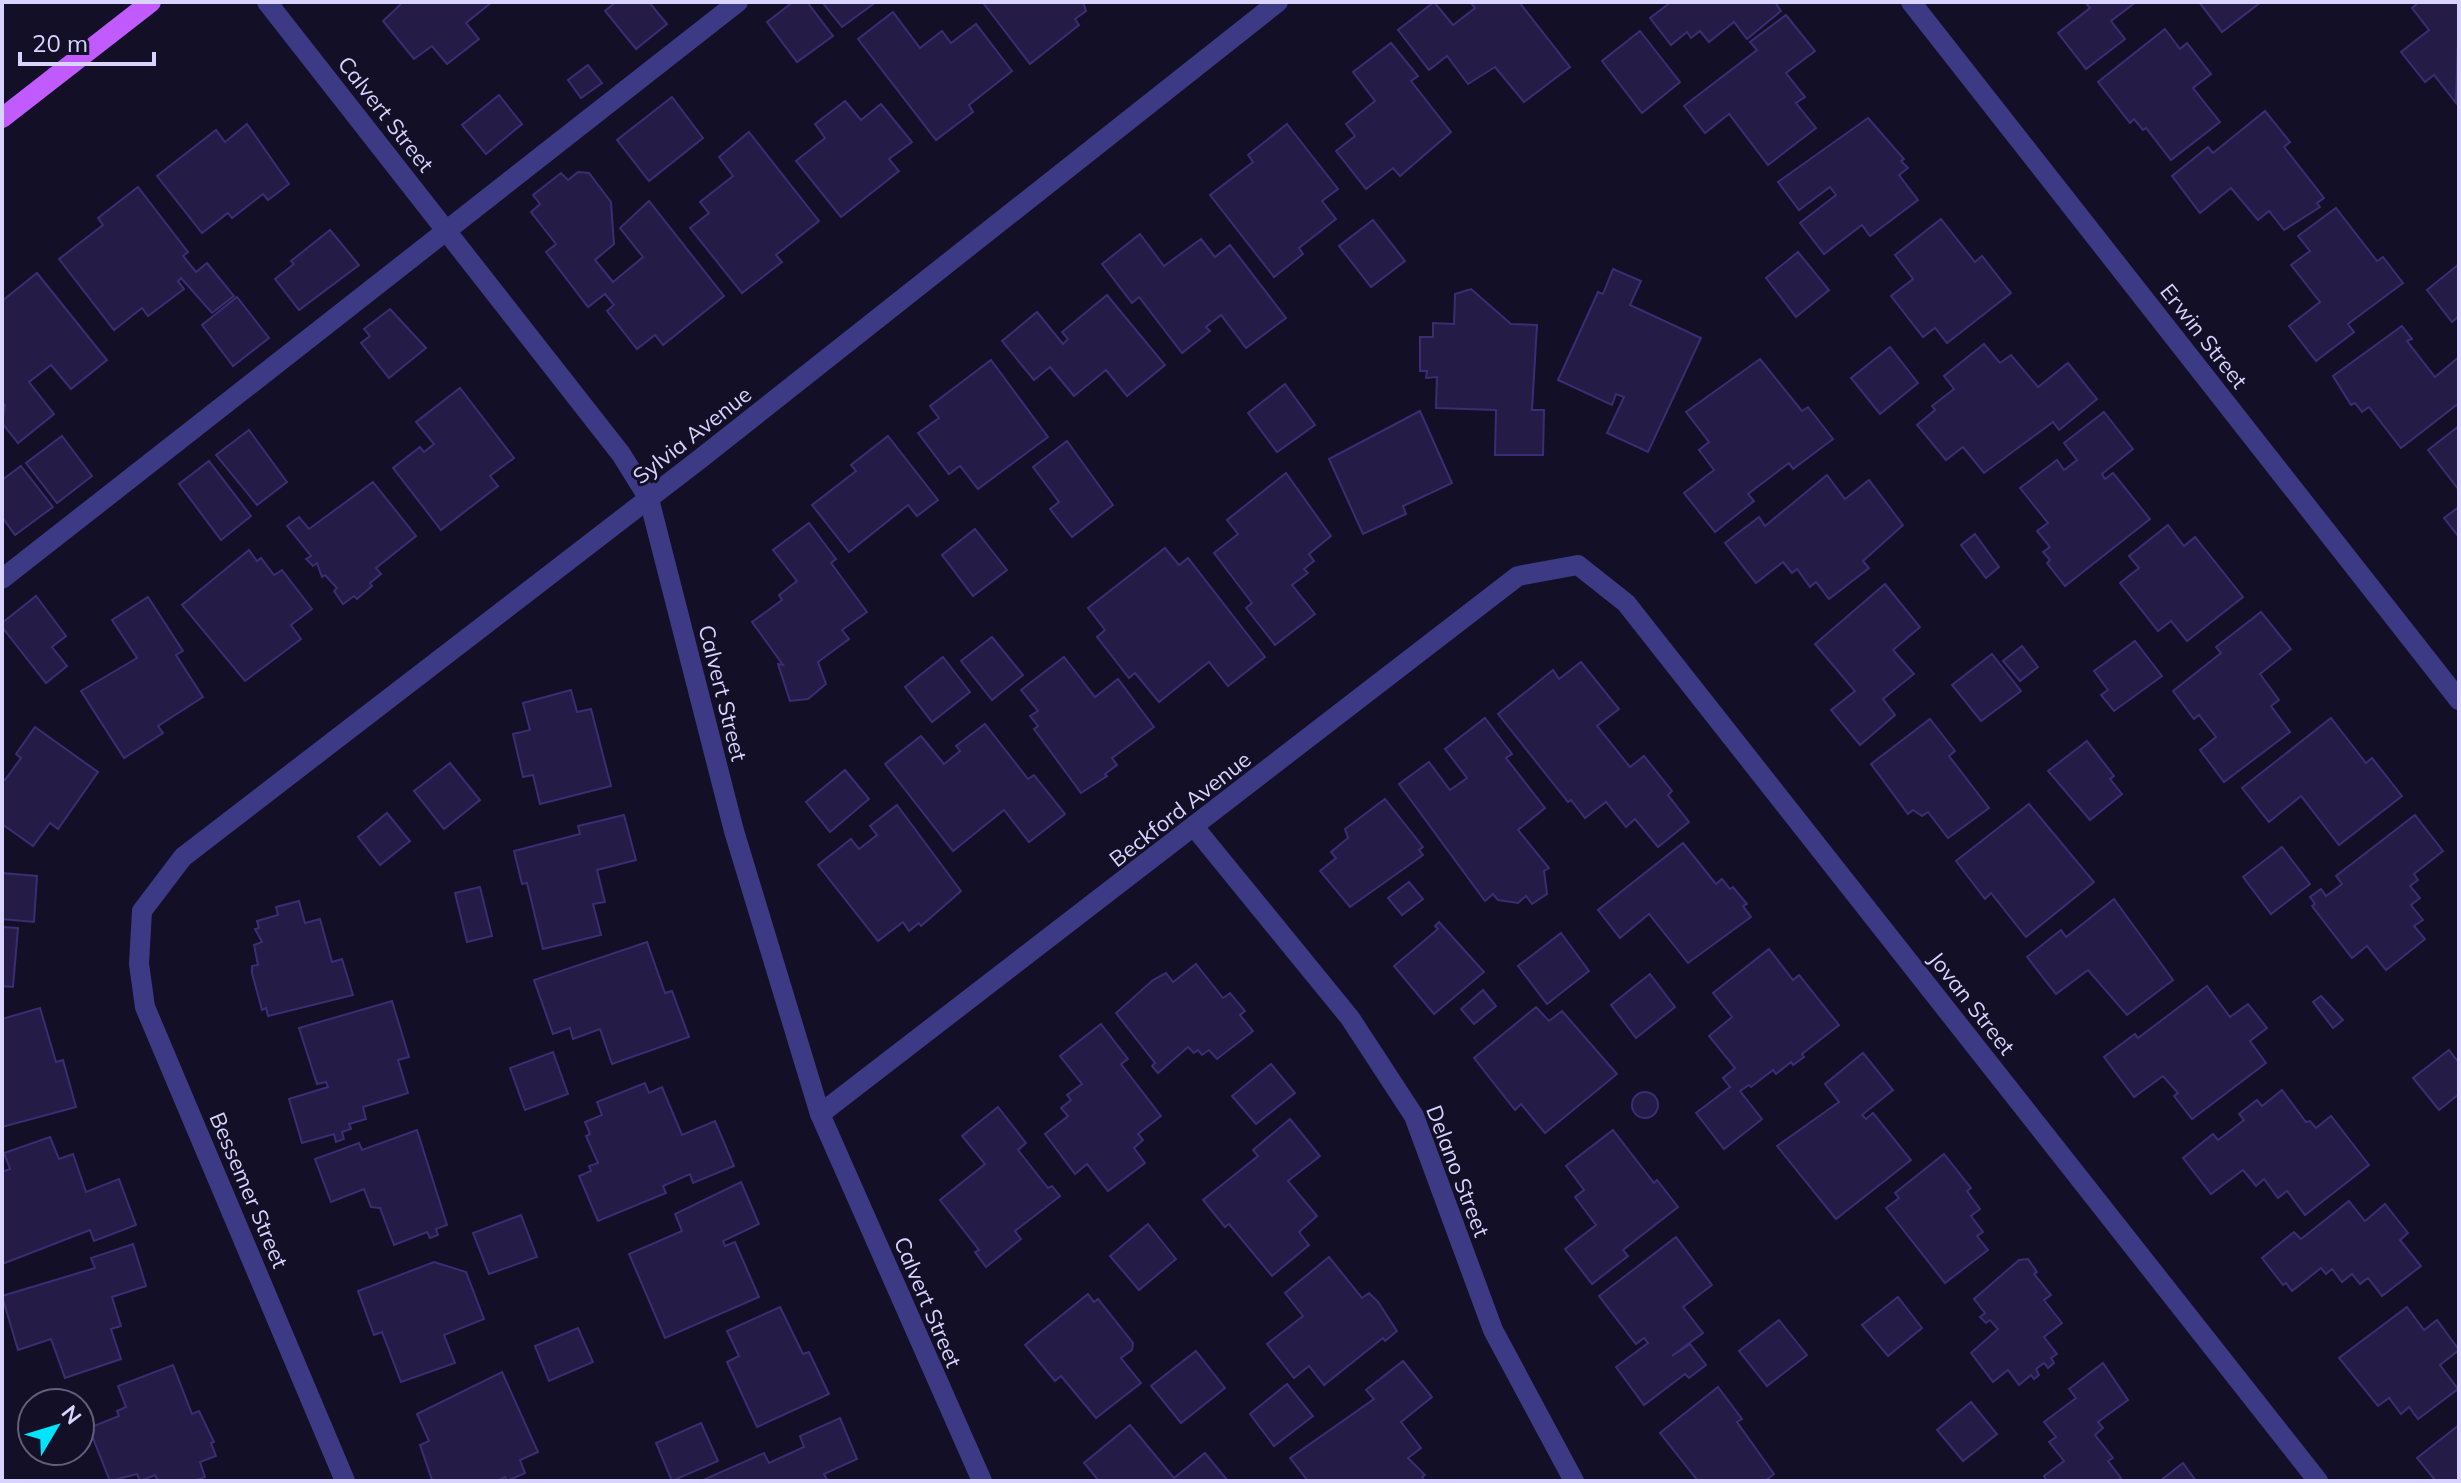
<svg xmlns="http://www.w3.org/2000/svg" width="2461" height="1483" viewBox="0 0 2461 1483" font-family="Mulish,sans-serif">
  <rect width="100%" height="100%" fill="#130f26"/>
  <g fill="#241b47" stroke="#3b2d73" stroke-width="2">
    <polygon points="403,2 492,2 466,23 479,39 447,64 432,46 414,59 383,21"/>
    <polygon points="616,2 649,2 667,24 636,49 605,11"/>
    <polygon points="793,2 807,2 833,36 797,62 767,22"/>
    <polygon points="822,2 876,2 842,27"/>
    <polygon points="987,2 1083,2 1086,11 1075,19 1079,25 1030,64 984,4"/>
    <polygon points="1434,2 1453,25 1475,8 1470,2 1519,2 1570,67 1524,102 1495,67 1468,84 1447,56 1429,70 1398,30"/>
    <polygon points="1671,2 1775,2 1781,11 1747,39 1734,22 1709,42 1700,31 1691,38 1687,32 1671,45 1650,18"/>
    <polygon points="2085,2 2136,2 2111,21 2125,39 2086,69 2058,33 2090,8"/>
    <polygon points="2199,2 2261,2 2222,32"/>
    <polygon points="2419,2 2459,2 2456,103 2434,75 2425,82 2401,52 2429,30 2412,8"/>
    <polygon points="893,12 920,48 942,31 951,43 976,24 1012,71 969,105 973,112 936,140 858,39"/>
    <polygon points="1786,15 1815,51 1786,73 1805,97 1796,103 1816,128 1768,165 1729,114 1705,133 1684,106 1757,50 1750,42"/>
    <polygon points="2165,29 2180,49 2187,43 2211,74 2193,88 2220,122 2171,160 2146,128 2143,130 2134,119 2130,123 2098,82"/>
    <polygon points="1640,31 1680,82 1642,113 1602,61"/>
    <polygon points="1391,43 1418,76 1411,81 1451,132 1400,176 1393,168 1366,189 1336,151 1355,136 1346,124 1375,101 1353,72"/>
    <polygon points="588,65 602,83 581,98 568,80"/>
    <polygon points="499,95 522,124 486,154 462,125"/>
    <polygon points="672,97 703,138 649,181 617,140"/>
    <polygon points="845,101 861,120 881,104 912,142 889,159 899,171 841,217 796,161 825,138 815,124"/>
    <polygon points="2265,111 2290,142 2284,147 2324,198 2317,203 2320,207 2284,230 2269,211 2258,220 2231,188 2200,213 2172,176 2208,147 2213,153"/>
    <polygon points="1868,118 1904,159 1901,161 1908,168 1899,175 1918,200 1870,236 1862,225 1824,254 1800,223 1836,195 1830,187 1799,210 1778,182"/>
    <polygon points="247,124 289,184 268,200 263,194 232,218 228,213 202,233 157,176 216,130 225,142"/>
    <polygon points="1287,124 1338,189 1322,201 1336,219 1299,248 1303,254 1274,277 1210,195 1253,162 1248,155"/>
    <polygon points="749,132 819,221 776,255 782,262 742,293 690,228 709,213 700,202 733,176 719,157"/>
    <polygon points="578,172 589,173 611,202 614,244 595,260 613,282 643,257 620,228 649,201 724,296 663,345 655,335 637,349 607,311 614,305 605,294 588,307 546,252 556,244 531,212 540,204 533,195 561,173 568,180"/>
    <polygon points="138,187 188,252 183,256 196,272 207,263 234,296 212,313 181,278 178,281 184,289 148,316 142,308 114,330 59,259 103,225 98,218"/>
    <polygon points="2336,208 2377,261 2383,257 2403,283 2348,324 2354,332 2316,361 2289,326 2320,302 2291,265 2310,251 2298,236"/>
    <polygon points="1941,219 1975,262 1982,256 2011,293 1947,343 1935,328 1923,337 1891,296 1913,279 1895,255"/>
    <polygon points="1373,220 1405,261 1371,287 1339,246"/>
    <polygon points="330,230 359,265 299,310 275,279 294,264 291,261"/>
    <polygon points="1140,234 1164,266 1201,239 1215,257 1230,245 1286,318 1246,348 1221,315 1206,327 1210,331 1182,353 1139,297 1132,303 1102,264"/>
    <polygon points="1798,252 1829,290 1796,317 1766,278"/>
    <polygon points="2459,264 2459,316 2452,322 2427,290"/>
    <polygon points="1613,269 1641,281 1630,305 1701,338 1648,452 1607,433 1624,397 1616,394 1612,405 1558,380 1598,292 1603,294"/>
    <polygon points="37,273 107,360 71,389 51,365 29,382 54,414 18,443 2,423 5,405 2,402 2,301"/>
    <polygon points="1471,289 1511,324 1537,325 1532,410 1544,410 1543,455 1495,455 1496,410 1436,408 1437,377 1426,378 1427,371 1420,371 1420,337 1433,337 1433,323 1454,324 1455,294"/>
    <polygon points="1107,295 1165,365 1127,396 1106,370 1074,396 1050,367 1034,380 1002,341 1037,312 1063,344 1068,339 1062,332"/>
    <polygon points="237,297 269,338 233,366 202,325"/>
    <polygon points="390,309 426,348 389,378 361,343 370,336 364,329"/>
    <polygon points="2402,326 2412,339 2407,341 2435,377 2459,357 2459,403 2401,448 2369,407 2362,412 2355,403 2351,405 2333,376"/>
    <polygon points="1984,344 2000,363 2011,355 2038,387 2068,363 2097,399 2059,430 2053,422 1984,473 1963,447 1946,460 1917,425 1935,410 1932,406 1954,389 1944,376"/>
    <polygon points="1890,347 1918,383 1880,414 1851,378"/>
    <polygon points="1760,359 1802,411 1808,407 1833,439 1793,469 1789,463 1748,494 1754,501 1715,532 1684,493 1714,470 1699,450 1709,442 1686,412"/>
    <polygon points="991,360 1048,437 978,489 960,466 949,474 918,433 939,418 930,406"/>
    <polygon points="1285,384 1315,425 1277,452 1248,413"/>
    <polygon points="460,388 514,458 490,476 498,486 441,530 393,468 420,447 424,452 434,444 416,422"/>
    <polygon points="1420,411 1452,483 1403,506 1406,514 1363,534 1329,459"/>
    <polygon points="2104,412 2133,449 2102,474 2105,479 2113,473 2150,519 2065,586 2047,563 2050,560 2043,552 2050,547 2037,531 2048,523 2020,488 2057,460 2064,470 2077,460 2064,443"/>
    <polygon points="2459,426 2459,490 2428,450"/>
    <polygon points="249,430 287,482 257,505 216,455"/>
    <polygon points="62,436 92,476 57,503 26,463"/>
    <polygon points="888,436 938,500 917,516 908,505 849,552 812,505 856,471 851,465"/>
    <polygon points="1067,441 1113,505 1072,537 1050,509 1059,502 1033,467"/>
    <polygon points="209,461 251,516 221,540 179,484"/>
    <polygon points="21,466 53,507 15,535 2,517 2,480"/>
    <polygon points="1286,473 1331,536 1309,554 1314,561 1304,569 1308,573 1292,585 1315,614 1275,645 1246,608 1252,603 1214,553 1238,534 1227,520"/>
    <polygon points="1827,475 1845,499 1869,480 1903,525 1863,561 1869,568 1829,599 1816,582 1810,587 1797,569 1792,573 1783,562 1756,583 1725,543 1759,517 1765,526"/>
    <polygon points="373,482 416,536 376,568 381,574 370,583 372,586 357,599 354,596 343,604 334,591 337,588 325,575 322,577 317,563 313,566 306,559 311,556 287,526 299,517 309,529"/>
    <polygon points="2459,507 2459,537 2444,518"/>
    <polygon points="809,523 836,559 831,563 867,612 842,630 849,639 818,662 826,684 808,699 790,701 778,664 783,665 752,622 782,600 779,595 797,581 773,550"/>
    <polygon points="2168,525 2184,546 2195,537 2243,597 2187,641 2171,621 2158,631 2120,583 2139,568 2129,556"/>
    <polygon points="975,529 1007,570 973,596 942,555"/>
    <polygon points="1975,534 1999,567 1986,578 1961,545"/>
    <polygon points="1165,548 1179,565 1188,558 1265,657 1228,686 1209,662 1159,702 1135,673 1129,678 1097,637 1105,630 1088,608"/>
    <polygon points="249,550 257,561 261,558 274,575 282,570 312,609 291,625 301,639 245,681 182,605"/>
    <polygon points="1885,584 1920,627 1893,650 1914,674 1883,699 1895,715 1860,745 1831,710 1855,691 1815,644"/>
    <polygon points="36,596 66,636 52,647 67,666 46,683 2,627 2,623"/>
    <polygon points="148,597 183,651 176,655 203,697 158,726 163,733 124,758 81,691 137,658 112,620"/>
    <polygon points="2261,612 2291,649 2260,674 2279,700 2271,706 2290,732 2224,782 2200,750 2216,737 2199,715 2194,719 2173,691 2221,653 2216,647"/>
    <polygon points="992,637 1023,675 992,700 961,661"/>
    <polygon points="2135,641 2162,676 2114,711 2101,695 2108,690 2094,671"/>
    <polygon points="2022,646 2038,667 2020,681 2003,661"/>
    <polygon points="1992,654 2021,691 1981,721 1952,685"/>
    <polygon points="943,657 970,692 932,722 905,687"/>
    <polygon points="1064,657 1095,697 1118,679 1154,727 1112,758 1117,765 1105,774 1107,776 1081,793 1034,729 1038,726 1030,716 1038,711 1021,690"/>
    <polygon points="1581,662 1619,709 1597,726 1630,767 1644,756 1672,791 1668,795 1689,822 1658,847 1635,819 1626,827 1606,802 1585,818 1571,800 1568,802 1498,714 1553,670 1559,679"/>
    <polygon points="571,690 577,712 591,709 611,786 540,804 533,775 523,777 513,734 530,730 523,703"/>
    <polygon points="1485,718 1512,754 1506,758 1545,808 1518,830 1549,868 1544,871 1547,894 1532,904 1526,896 1518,903 1498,900 1493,894 1485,901 1399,784 1429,762 1450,790 1467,778 1445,749"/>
    <polygon points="2331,718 2366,763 2372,758 2402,796 2339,845 2301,796 2269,822 2242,788"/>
    <polygon points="1930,719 1955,751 1949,756 1989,808 1948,838 1928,812 1922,816 1913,810 1908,814 1871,764"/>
    <polygon points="985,724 1028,779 1034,775 1065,814 1029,842 1004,810 953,851 885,764 921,736 944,764 960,751 956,746"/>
    <polygon points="35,727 98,772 58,829 50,823 33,846 2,824 2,778 5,780 21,758 16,754"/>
    <polygon points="2087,741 2114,776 2110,779 2122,794 2090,820 2048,771"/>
    <polygon points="450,763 480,800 444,829 414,791"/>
    <polygon points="845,770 869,799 830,832 806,802"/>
    <polygon points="1385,799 1423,847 1419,850 1423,855 1350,907 1320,871 1336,858 1331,852 1348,838 1345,829"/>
    <polygon points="2029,804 2094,882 2026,937 1991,893 1985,899 1956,861"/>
    <polygon points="897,805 961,891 921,926 919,923 909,931 903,922 878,941 818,865 851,839 859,849 877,835 870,826"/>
    <polygon points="387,813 410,841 380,865 358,837"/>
    <polygon points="624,815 636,860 597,870 605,902 593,904 601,935 543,949 527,883 522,884 514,851 580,834 578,826"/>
    <polygon points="2415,815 2443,851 2414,874 2418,880 2410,886 2420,898 2411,905 2423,920 2414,926 2425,939 2386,970 2367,946 2352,958 2312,906 2315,904 2310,897 2321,889 2326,896 2342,884 2336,876"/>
    <polygon points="1683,843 1716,884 1722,879 1730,889 1733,887 1747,904 1743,906 1751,917 1688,963 1649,914 1620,938 1598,910"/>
    <polygon points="2282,847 2310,884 2271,914 2243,877"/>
    <polygon points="2,873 37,876 34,922 2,919"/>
    <polygon points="1409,882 1423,899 1402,915 1388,898"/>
    <polygon points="480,887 492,936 467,942 455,893"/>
    <polygon points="2114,899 2173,980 2127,1015 2088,970 2056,994 2027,957 2061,930 2066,937"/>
    <polygon points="299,901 305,923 320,919 332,962 342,959 353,995 268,1016 266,1008 262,1010 252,973 252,966 258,965 254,945 262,942 255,929 259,928 257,921 278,915 276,907"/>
    <polygon points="1439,922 1484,972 1434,1014 1394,966 1438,929 1435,926"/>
    <polygon points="2,927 18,928 13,987 2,986"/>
    <polygon points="1561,933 1589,971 1547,1004 1518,966"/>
    <polygon points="647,942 665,993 672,991 689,1037 612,1064 600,1029 573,1039 570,1028 553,1034 534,980"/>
    <polygon points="1769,949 1793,980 1799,975 1839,1025 1802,1054 1804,1057 1793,1065 1791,1062 1776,1074 1773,1070 1751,1087 1749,1085 1740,1091 1762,1119 1724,1149 1696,1113 1730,1087 1723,1078 1735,1068 1709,1036 1732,1017 1713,993"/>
    <polygon points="1196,964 1223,998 1230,993 1245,1011 1240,1015 1253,1031 1217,1059 1209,1050 1202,1055 1198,1050 1194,1053 1188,1047 1158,1073 1152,1066 1155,1063 1116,1013 1153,980 1166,973 1173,982"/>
    <polygon points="1650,974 1675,1007 1636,1038 1611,1005"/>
    <polygon points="2207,986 2230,1017 2248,1004 2267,1028 2250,1041 2266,1063 2192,1119 2174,1096 2178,1093 2163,1076 2134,1097 2104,1057 2135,1034 2138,1038"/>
    <polygon points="1483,990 1496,1006 1474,1024 1461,1009"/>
    <polygon points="2321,996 2343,1020 2333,1028 2313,1002"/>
    <polygon points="392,1001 409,1057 398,1060 408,1093 363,1107 366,1119 349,1124 351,1129 342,1132 344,1139 336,1142 334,1134 302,1143 289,1099 328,1087 326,1082 317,1084 299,1028"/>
    <polygon points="1536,1007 1549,1021 1562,1011 1617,1074 1545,1133 1521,1104 1515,1110 1474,1058"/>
    <polygon points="40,1008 56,1062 63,1060 76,1107 2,1127 2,1019"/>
    <polygon points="1101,1024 1128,1059 1121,1064 1161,1116 1138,1134 1143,1140 1134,1148 1145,1163 1108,1191 1087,1164 1075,1174 1045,1134 1068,1116 1061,1108 1071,1100 1067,1095 1082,1084 1060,1056"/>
    <polygon points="2449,1050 2459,1063 2459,1094 2439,1110 2413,1078"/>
    <polygon points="553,1052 568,1094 525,1110 510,1068"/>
    <polygon points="1863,1053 1893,1090 1862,1115 1866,1119 1873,1113 1911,1160 1836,1219 1777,1146 1839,1102 1825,1084"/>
    <polygon points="1271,1064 1295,1093 1256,1124 1232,1096"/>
    <polygon points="645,1083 649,1093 662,1087 682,1135 715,1121 734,1166 693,1183 690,1174 663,1186 666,1193 598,1221 579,1176 591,1171 589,1166 598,1163 586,1136 590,1134 585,1122 602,1115 597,1102"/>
    <polygon points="2282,1090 2306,1122 2310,1121 2316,1128 2331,1116 2369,1165 2305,1215 2287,1191 2278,1198 2264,1179 2256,1186 2243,1170 2211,1194 2183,1158 2213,1134 2218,1140 2244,1120 2239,1114 2257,1100 2262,1106"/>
    <circle cx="1645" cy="1105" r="13"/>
    <polygon points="998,1107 1026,1143 1018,1150 1048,1188 1052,1186 1060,1196 1015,1231 1021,1239 986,1267 975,1252 979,1250 940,1200 985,1164 962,1136"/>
    <polygon points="1290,1119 1320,1156 1288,1181 1317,1216 1299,1232 1309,1245 1272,1276 1229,1224 1225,1227 1203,1200 1258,1156 1253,1150"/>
    <polygon points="417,1130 447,1225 436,1229 438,1235 430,1238 427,1232 394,1245 380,1208 371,1207 364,1189 331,1202 315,1159 359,1143 362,1150"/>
    <polygon points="1613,1130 1654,1183 1657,1180 1678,1207 1623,1250 1628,1256 1592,1284 1565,1249 1596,1225 1575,1197 1584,1190 1566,1166"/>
    <polygon points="50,1137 59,1159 73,1154 86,1192 119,1179 136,1225 94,1241 90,1230 2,1264 2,1172 10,1169 4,1153"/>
    <polygon points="1944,1154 1971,1188 1967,1191 1980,1209 1971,1216 1983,1232 1977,1236 1988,1250 1945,1283 1886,1208 1899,1198 1895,1193"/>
    <polygon points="741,1182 759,1224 723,1241 725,1246 735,1242 759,1297 665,1338 629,1254 682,1231 675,1214"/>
    <polygon points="2349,1201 2365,1221 2385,1204 2408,1233 2400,1240 2421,1266 2382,1296 2368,1278 2360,1284 2352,1274 2342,1282 2332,1269 2326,1274 2321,1268 2292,1291 2286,1283 2283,1285 2262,1258 2294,1232 2301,1239"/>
    <polygon points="521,1215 537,1257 489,1274 473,1233"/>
    <polygon points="1148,1224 1176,1259 1139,1290 1110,1256"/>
    <polygon points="1676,1237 1712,1285 1683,1307 1703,1333 1672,1356 1690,1344 1706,1365 1689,1378 1685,1374 1644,1405 1616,1367 1648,1343 1644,1338 1636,1344 1599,1296"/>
    <polygon points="133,1244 146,1286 112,1297 121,1326 111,1329 121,1359 65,1378 51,1339 18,1350 2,1296 95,1268 91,1258"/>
    <polygon points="1329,1257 1362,1298 1369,1293 1378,1302 1397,1331 1385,1341 1383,1338 1324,1385 1309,1366 1294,1378 1267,1344 1303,1316 1285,1293"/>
    <polygon points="2028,1259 2037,1272 2034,1274 2051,1295 2044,1300 2062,1323 2044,1337 2057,1354 2051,1358 2054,1363 2048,1368 2044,1363 2036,1369 2039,1375 2034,1379 2031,1375 2019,1385 2008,1370 1993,1382 1971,1353 1998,1329 1990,1320 1986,1323 1980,1317 1985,1313 1974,1299 2019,1260"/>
    <polygon points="434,1262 466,1272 484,1319 444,1335 455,1363 401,1382 382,1332 374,1335 358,1291"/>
    <polygon points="1088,1294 1094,1302 1098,1299 1133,1343 1132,1350 1121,1358 1141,1383 1096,1418 1061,1376 1055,1381 1025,1345"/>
    <polygon points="1898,1297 1922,1328 1888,1356 1862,1325"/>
    <polygon points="780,1307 803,1354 809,1352 829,1394 757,1427 727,1362 739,1356 727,1331"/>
    <polygon points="2407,1307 2424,1330 2437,1320 2459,1350 2440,1365 2458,1389 2418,1419 2409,1407 2401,1414 2389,1398 2378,1406 2339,1358"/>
    <polygon points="1779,1320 1807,1355 1767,1386 1739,1351"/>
    <polygon points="578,1328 593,1362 549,1381 535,1346"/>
    <polygon points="1196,1351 1225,1388 1181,1423 1151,1386"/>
    <polygon points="1403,1361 1432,1397 1401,1422 1421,1448 1408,1458 1425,1475 1422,1477 1425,1481 1308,1481 1290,1458 1374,1399 1366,1390"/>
    <polygon points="2103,1363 2128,1400 2098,1422 2103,1428 2095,1435 2113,1458 2108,1461 2121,1478 2117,1481 2047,1481 2044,1476 2064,1461 2049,1442 2056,1437 2044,1422 2076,1398 2069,1389"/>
    <polygon points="173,1365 192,1414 199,1411 214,1442 211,1443 216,1456 200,1462 205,1477 195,1481 158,1481 155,1475 140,1481 137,1474 110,1481 89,1428 119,1416 117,1411 126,1407 118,1386"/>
    <polygon points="502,1372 538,1452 520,1460 525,1473 507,1481 505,1477 497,1481 432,1480 420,1445 429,1441 417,1414"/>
    <polygon points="1287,1384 1313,1416 1274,1446 1250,1414"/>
    <polygon points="1718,1387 1742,1419 1737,1422 1774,1474 1765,1481 1698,1481 1660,1433"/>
    <polygon points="1971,1402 1997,1434 1963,1461 1937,1430"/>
    <polygon points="840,1418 857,1459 824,1474 828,1481 701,1481 764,1453 769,1463 804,1447 800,1436"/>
    <polygon points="701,1423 718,1461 672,1481 656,1443"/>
    <polygon points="1130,1425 1174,1478 1205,1453 1228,1481 1099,1481 1084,1463"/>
    <polygon points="2459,1425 2459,1481 2435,1480 2417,1458"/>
    <polygon points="2183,1463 2196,1481 2160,1481"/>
  </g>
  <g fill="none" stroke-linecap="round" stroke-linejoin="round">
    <polyline stroke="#3d3a85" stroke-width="20" points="2,579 738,2"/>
    <g stroke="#3d3a85" stroke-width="20">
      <polyline points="1911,2 2459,700"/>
      <polyline points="1195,828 1350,1018 1414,1116 1493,1330 1574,1481"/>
      <polyline points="820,1114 1518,576 1578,565 1626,603 2318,1481"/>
      <polyline points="345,1481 145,1007 139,964 142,911 183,857 700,459 1278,2"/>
    </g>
    <polyline stroke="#3d3a85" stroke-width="20" points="267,2 621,454 649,499 734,831 820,1114 982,1481"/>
    <polyline stroke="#c25bff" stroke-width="20" points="2,118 151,2"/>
  </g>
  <g text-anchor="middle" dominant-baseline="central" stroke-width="6" stroke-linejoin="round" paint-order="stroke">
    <g font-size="22" fill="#d9d4ff" stroke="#130f26">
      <text transform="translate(386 114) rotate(52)">Calvert Street</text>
      <text transform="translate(2204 336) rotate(52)">Erwin Street</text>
      <text transform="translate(692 435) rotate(-38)">Sylvia Avenue</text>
      <text transform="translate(723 693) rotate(76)">Calvert Street</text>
      <text transform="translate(1180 809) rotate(-38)">Beckford Avenue</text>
      <text transform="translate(1972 1003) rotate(52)">Jovan Street</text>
      <text transform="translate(1458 1171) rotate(69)">Delano Street</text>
      <text transform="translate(249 1190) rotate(67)">Bessemer Street</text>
      <text transform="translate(928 1302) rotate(67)">Calvert Street</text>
    </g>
  </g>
  <rect width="2461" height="1483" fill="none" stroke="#d9d4ff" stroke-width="8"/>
  <g transform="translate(56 1427) rotate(52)"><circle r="38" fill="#130f26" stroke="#625e7d" stroke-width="2"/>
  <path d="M0-6L14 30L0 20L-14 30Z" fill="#00e5ff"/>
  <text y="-12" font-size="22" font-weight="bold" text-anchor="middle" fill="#d9d4ff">N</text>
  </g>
  <path d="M20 52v12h134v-12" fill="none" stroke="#d9d4ff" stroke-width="4"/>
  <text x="32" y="52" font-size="24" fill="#d9d4ff" stroke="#130f26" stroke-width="6" paint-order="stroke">20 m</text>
</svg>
